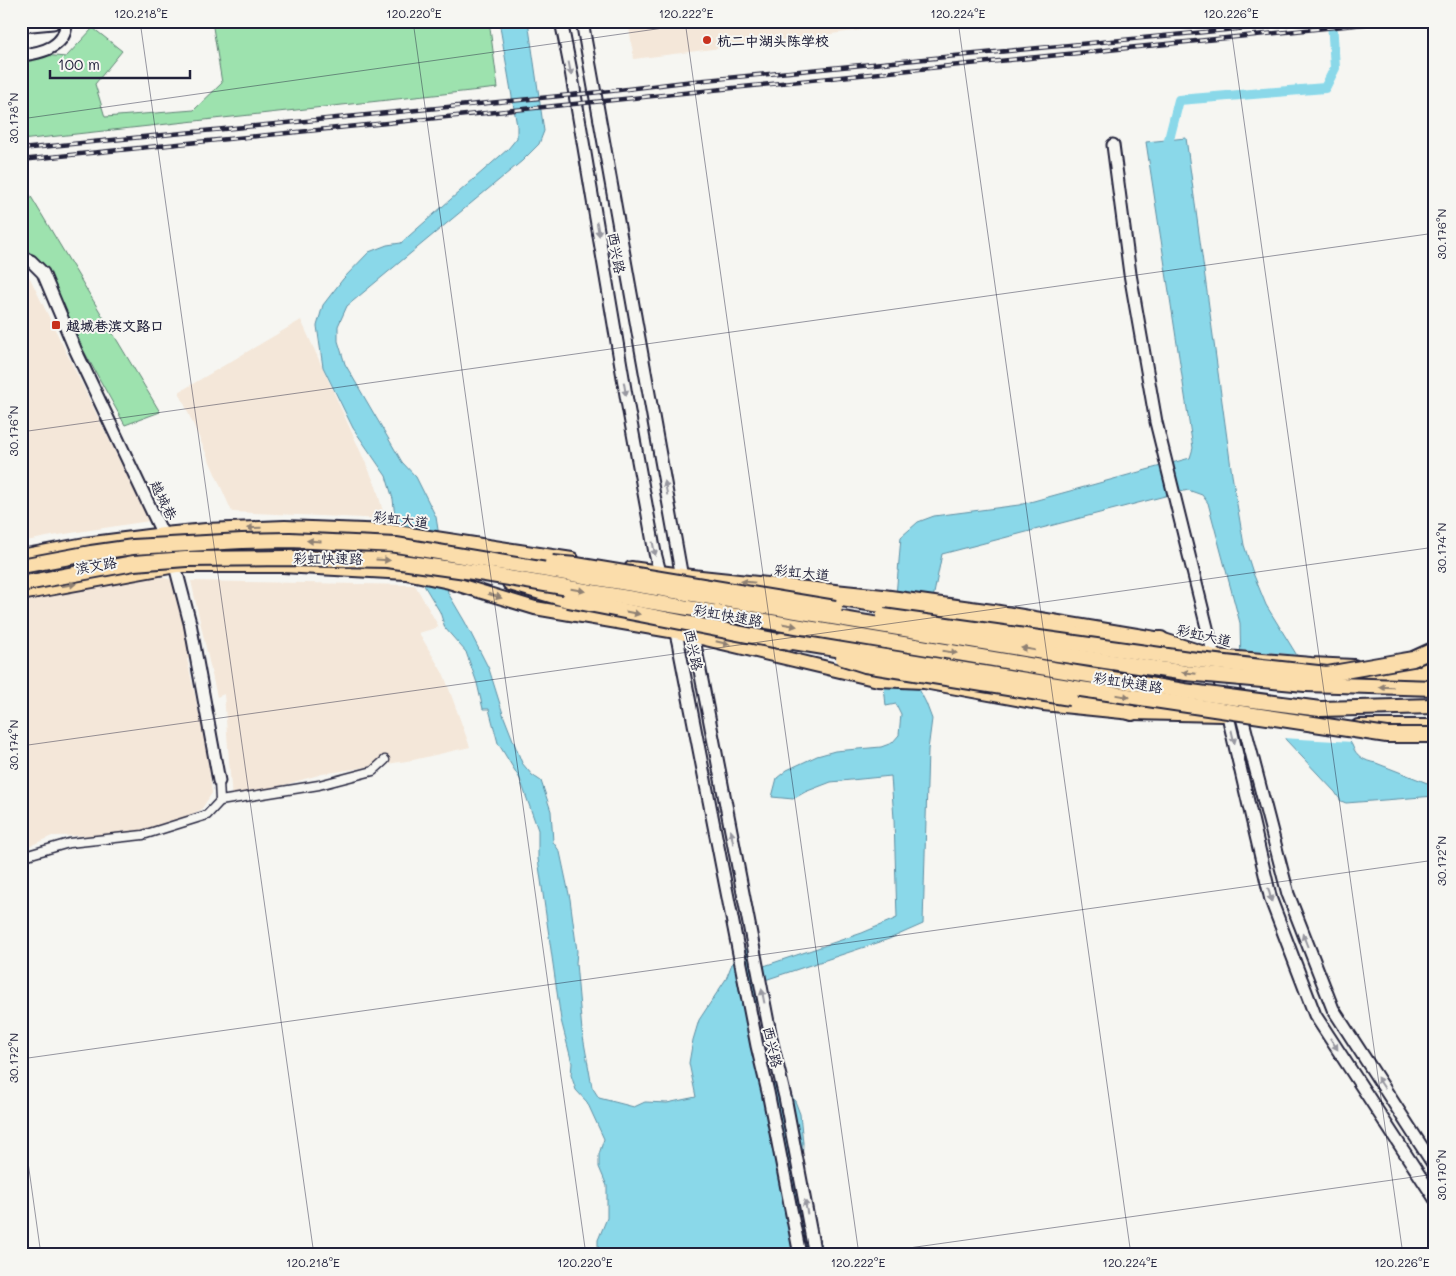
<svg xmlns="http://www.w3.org/2000/svg" width="1456" height="1276" viewBox="0 0 1456 1276" font-family="Mali,'LXGW WenKai TC',sans-serif">
  <rect width="100%" height="100%" fill="#f6f6f2"/>
  <filter id="ink" filterUnits="userSpaceOnUse"><feTurbulence type="fractalNoise" baseFrequency=".02" numOctaves="2"/><feDisplacementMap in="SourceGraphic" scale="10" xChannelSelector="R" yChannelSelector="G"/><feConvolveMatrix kernelMatrix="1 2 1 2 8 2 1 2 1" color-interpolation-filters="sRGB"/></filter>
  <g filter="url(#ink)">
    <g fill="#f4e7d9">
      <polygon points="628,21 933,21 634,59"/>
      <polygon points="21,266 24,266 149,521 52,536 21,542"/>
      <polygon points="301,320 376,486 385,519 232,512 179,392"/>
      <polygon points="156,576 172,580 196,657 187,659 207,750 212,793 201,810 143,835 52,836 21,850 21,602"/>
      <polygon points="191,581 415,585 439,627 419,633 444,675 470,747 413,760 322,774 232,800 224,694 217,697"/>
    </g>
    <g fill="#9de2ae" stroke="#608274">
      <polygon points="212,21 489,21 498,88 21,140 21,53 66,57 93,28 122,51 95,84 105,117 194,110 222,83"/>
      <polygon points="21,180 160,412 125,425 26,247 21,246"/>
    </g>
    <g fill="#8ad8e9" stroke="#608fa3">
      <path d="M499 21H528L544 131 539 144 522 161 347 306 338 326V341L345 364 402 462 416 477 436 517 448 593 465 622 489 669 504 717 522 763 532 775 541 781 551 811 553 842 560 852 570 899 577 951 576 963 582 1031 592 1087 599 1098 634 1107 645 1102 667 1103 696 1097 689 1063 693 1040 699 1020 726 979 735 956 750 946 761 967 862 933 897 918 894 819 891 776 831 782 805 792 793 799 772 797 777 778 787 770 817 756 835 751 881 747 892 743 899 735 901 714 896 704 886 706 884 686 897 611 896 596 901 537 918 522 934 516 1019 505 1190 458 1193 448 1146 142 1186 138 1232 475 1244 545 1253 573 1266 605 1352 745C1356 756 1364 761 1376 763L1435 786V796L1346 803 1341 801 1335 792 1286 740 1241 665 1240 623 1208 503 1202 495 1188 490 942 554 919 668 918 687 926 703 932 719 928 750 923 924 889 939 759 982C756 1012 747 1045 758 1075L789 1092 795 1101 800 1114 803 1143 802 1166 815 1231 820 1242 822 1255H598V1240L607 1218V1186L599 1167V1154L604 1139 587 1102 576 1090 571 1075 572 1063 561 1020 538 859V830L520 779 498 743 489 709H483L477 683 466 652 445 628 440 612 425 587 395 517 393 499 386 476 353 428 323 367 317 326 323 305 343 279 369 252 387 245 401 243 508 149 517 138V126Z"/>
      <polygon points="21,1186 26,1208 28,1255 21,1255"/>
    </g>
    <polygon fill="#f6f6f2" points="1238,650 1300,655 1353,742 1282,738 1239,666"/>
    <g fill="none" stroke-linecap="round" stroke-linejoin="round">
      <polyline stroke="#8ad8e9" stroke-width="10" points="1166,151 1179,100 1325,88 1335,68 1332,21"/>
      <g stroke="#22223b" stroke-width="11">
        <g id="street">
          <polyline points="220,801 319,785 373,771 385,760"/>
          <polyline points="21,857 69,843 143,835 207,815 220,801 219,781"/>
        </g>
      </g>
      <g stroke="#22223b" stroke-width="15">
        <g id="secondary">
          <polyline points="561,21 571,71 627,401 655,553 662,580"/>
          <polyline points="582,21 683,583"/>
          <polyline points="21,26 53,23 54,21"/>
          <path d="M21 55C42 53 67 47 66 21"/>
          <polyline points="1113,145 1130,274 1156,422 1214,656 1271,900 1315,1015 1435,1199"/>
          <polyline points="21,257 31,261 43,273 75,349 166,541"/>
          <polyline points="173,558 190,623 219,781"/>
          <polyline points="674,625 678,642 757,1046 768,1092 800,1255"/>
          <polyline points="692,629 772,1043 785,1097 815,1255"/>
          <polyline points="1228,670 1242,717 1288,894 1333,1009 1435,1167"/>
        </g>
      </g>
      <g stroke="#22223b" stroke-width="16">
        <g id="primary">
          <polyline points="21,556 85,544 164,534 206,530 285,527 390,531 572,559"/>
          <polyline points="631,568 682,575 883,596 993,611 1161,639 1214,656 1311,664 1354,666"/>
          <polyline points="21,594 176,566 283,566 406,573 449,582 535,608 676,632 878,680 924,682 1043,704 1132,713 1223,715"/>
          <polyline points="1384,667 1435,670"/>
          <polyline points="1358,726 1435,726"/>
        </g>
      </g>
      <g stroke="#22223b" stroke-width="18">
        <g id="highway">
          <polyline points="510,583 568,600"/>
          <polyline points="800,599 835,598 1127,642 1161,639"/>
          <polyline points="1344,674 1418,677 1435,671"/>
          <polyline points="1070,698 1100,701 1132,713"/>
        </g>
      </g>
      <use href="#street" stroke="#f6f6f2" stroke-width="8"/>
      <use href="#secondary" stroke="#f6f6f2" stroke-width="11"/>
      <use href="#primary" stroke="#fbddab" stroke-width="12"/>
      <use href="#highway" stroke="#fbddab" stroke-width="14"/>
      <g stroke="#22223b" stroke-width="4.5">
        <g id="rail">
          <polyline points="21,149 611,91 685,82 1319,21"/>
          <polyline points="21,160 1394,21"/>
        </g>
      </g>
      <use href="#rail" stroke="#f6f6f2" stroke-width="2.5" stroke-dasharray="8" stroke-linecap="butt"/>
      <g stroke="#22223b" stroke-width="18" stroke-linecap="butt">
        <g id="highway-bridge">
          <polyline points="552,563 576,565 835,608"/>
          <polyline points="21,566 91,553 133,547 242,541 290,540 396,545 1031,650 1186,673 1305,684 1435,688"/>
          <polyline points="21,584 134,563 186,559 287,558 387,560 473,572 1184,691 1320,709 1435,706"/>
          <polyline points="568,600 789,643"/>
          <polyline points="883,616 1189,659 1327,674 1413,659 1435,649"/>
          <polyline points="781,640 1081,689 1387,735 1435,735"/>
          <polyline points="843,658 865,665 1070,698"/>
        </g>
      </g>
      <use href="#highway-bridge" stroke="#fbddab" stroke-width="14"/>
    </g>
    <defs><path id="oneway-solid" d="M-6-.8H1V-3.2L6.5 0L1 3.2V.8H-6Z" transform="scale(1.25)"/></defs>
    <g fill="#9797a0">
      <use href="#oneway-solid" transform="translate(570 69) rotate(79)"/>
      <use href="#oneway-solid" transform="translate(598 229) rotate(80)"/>
      <use href="#oneway-solid" transform="translate(625 389) rotate(80)"/>
      <use href="#oneway-solid" transform="translate(666 488) rotate(-100)"/>
      <use href="#oneway-solid" transform="translate(654 549) rotate(79)"/>
      <use href="#oneway-solid" transform="translate(1233 737) rotate(77)"/>
      <use href="#oneway-solid" transform="translate(732 837) rotate(-101)"/>
      <use href="#oneway-solid" transform="translate(1270 895) rotate(75)"/>
      <use href="#oneway-solid" transform="translate(1305 940) rotate(-111)"/>
      <use href="#oneway-solid" transform="translate(763 996) rotate(-101)"/>
      <use href="#oneway-solid" transform="translate(1334 1044) rotate(57)"/>
      <use href="#oneway-solid" transform="translate(1381 1083) rotate(-123)"/>
      <use href="#oneway-solid" transform="translate(806 1207) rotate(-101)"/>
    </g>
    <g fill="#8e8073">
      <use href="#oneway-solid" transform="translate(254 528) rotate(178)"/>
      <use href="#oneway-solid" transform="translate(314 541) rotate(-177)"/>
      <use href="#oneway-solid" transform="translate(383 560) rotate(3)"/>
      <use href="#oneway-solid" transform="translate(748 582) rotate(-174)"/>
      <use href="#oneway-solid" transform="translate(69 585) rotate(-10)"/>
      <use href="#oneway-solid" transform="translate(578 590) rotate(10)"/>
      <use href="#oneway-solid" transform="translate(495 596) rotate(17)"/>
      <use href="#oneway-solid" transform="translate(633 613) rotate(11)"/>
      <use href="#oneway-solid" transform="translate(790 625) rotate(10)"/>
      <use href="#oneway-solid" transform="translate(723 643) rotate(13)"/>
      <use href="#oneway-solid" transform="translate(1028 649) rotate(-171)"/>
      <use href="#oneway-solid" transform="translate(950 652) rotate(9)"/>
      <use href="#oneway-solid" transform="translate(1189 673) rotate(-174)"/>
      <use href="#oneway-solid" transform="translate(1386 687) rotate(-178)"/>
      <use href="#oneway-solid" transform="translate(1123 696) rotate(9)"/>
    </g>
  </g>
  <path fill="none" stroke="#22223b" stroke-width="1" stroke-opacity="0.45" d="M140 21 314 1255M413 21 586 1255M685 21 859 1255M958 21 1131 1255M1230 21 1403 1255M21 119 713 21M21 432 1435 233M21 746 1435 547M21 1059 1435 860M21 1112 41 1255M859 1255 1435 1174"/>
  <g fill="#c8321e" stroke="#f6f6f2" stroke-width="2">
    <circle cx="707" cy="40" r="5"/>
    <rect x="51" y="320" width="10" height="10" rx="2.5"/>
  </g>
  <g text-anchor="middle" dominant-baseline="central" stroke-width="4" stroke-linejoin="round" paint-order="stroke">
    <g font-size="14" font-weight="bold" fill="#22223b" stroke="#f6f6f2" text-anchor="start">
      <text x="717" y="40">杭二中湖头陈学校</text>
      <text x="66" y="325">越城巷滨文路口</text>
    </g>
    <g font-size="14" fill="#22223b" stroke="#f6f6f2">
      <text transform="translate(617 253) rotate(80)">西兴路</text>
      <text transform="translate(164 500) rotate(64)">越城巷</text>
      <text transform="translate(401 519) rotate(7)">彩虹大道</text>
      <text transform="translate(328 558) rotate(1)">彩虹快速路</text>
      <text transform="translate(96 565) rotate(-10)">滨文路</text>
      <text transform="translate(802 572) rotate(6)">彩虹大道</text>
      <text transform="translate(728 615) rotate(10)">彩虹快速路</text>
      <text transform="translate(1204 635) rotate(13)">彩虹大道</text>
      <text transform="translate(694 650) rotate(78)">西兴路</text>
      <text transform="translate(1128 682) rotate(9)">彩虹快速路</text>
      <text transform="translate(773 1047) rotate(77)">西兴路</text>
    </g>
  </g>
  <rect width="1456" height="1276" fill="none" stroke="#f6f6f2" stroke-width="55"/>
  <path d="M50 70v8h140v-8" fill="none" stroke="#22223b" stroke-width="2.5"/>
  <text x="58" y="70" font-size="15" fill="#22223b" stroke="#f6f6f2" stroke-width="4" paint-order="stroke">100 m</text>
  <rect x="28" y="28" width="1400" height="1220" fill="none" stroke="#22223b" stroke-width="2"/>
  <g font-size="12" text-anchor="middle" fill="#22223b">
    <text x="141" y="18">120.218°E</text>
    <text x="414" y="18">120.220°E</text>
    <text x="686" y="18">120.222°E</text>
    <text x="958" y="18">120.224°E</text>
    <text x="1231" y="18">120.226°E</text>
    <text transform="translate(14 118) rotate(-90)" y="4">30.178°N</text>
    <text transform="translate(1442 234) rotate(-90)" y="4">30.176°N</text>
    <text transform="translate(14 431) rotate(-90)" y="4">30.176°N</text>
    <text transform="translate(1442 548) rotate(-90)" y="4">30.174°N</text>
    <text transform="translate(14 745) rotate(-90)" y="4">30.174°N</text>
    <text transform="translate(1442 861) rotate(-90)" y="4">30.172°N</text>
    <text transform="translate(14 1058) rotate(-90)" y="4">30.172°N</text>
    <text transform="translate(1442 1175) rotate(-90)" y="4">30.170°N</text>
    <text x="313" y="1267">120.218°E</text>
    <text x="585" y="1267">120.220°E</text>
    <text x="858" y="1267">120.222°E</text>
    <text x="1130" y="1267">120.224°E</text>
    <text x="1402" y="1267">120.226°E</text>
  </g>
</svg>
